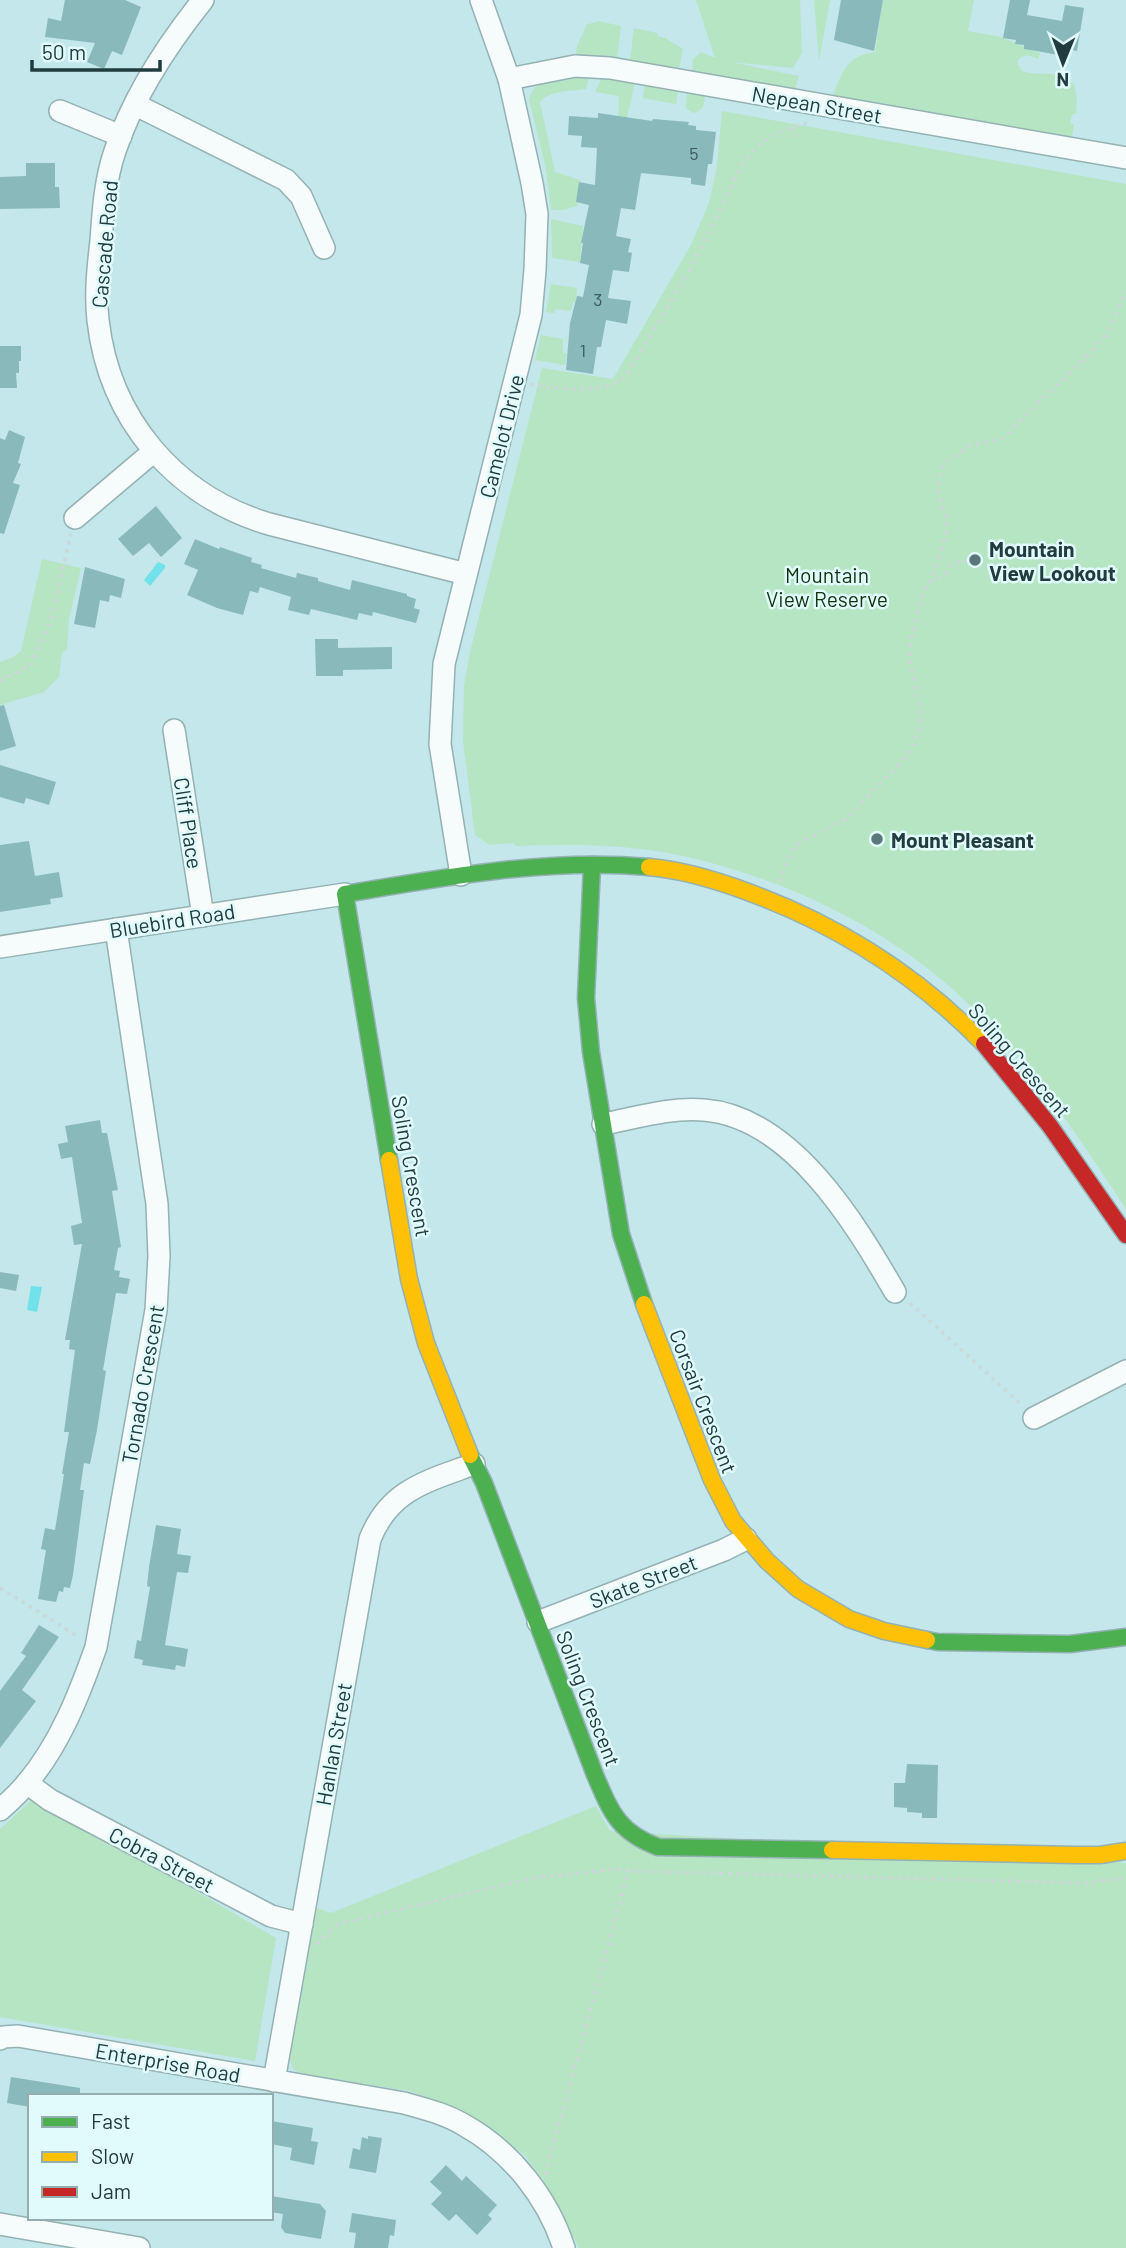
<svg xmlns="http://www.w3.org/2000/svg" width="1126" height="2248" viewBox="0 0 1126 2248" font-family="Barlow,sans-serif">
  <rect width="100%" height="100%" fill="#c3e7ea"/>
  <g fill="#b5e5c3">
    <polygon points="696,0 800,0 802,53 793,68 731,62 799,76 794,92 692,72 693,59 701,52 715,58"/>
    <polygon points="814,0 830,0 819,61"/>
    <path d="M883 0H974L968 31 1001 37 1040 53 1038 59 1028 55 1021 57 1017 62 1022 71C1042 78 1053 67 1074 84L1077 100 1076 113 1072 115 1070 123 1074 124 1072 137 1068 141 831 100C842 75 844 56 875 52Z"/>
    <path d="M598 21 621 26 617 58 576 55C576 43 583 37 586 25Z"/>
    <polygon points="634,28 657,33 658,36 665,38 683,49 679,69 630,61"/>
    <path d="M589 76 586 89C571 91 550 90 540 102L555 172 580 180 577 206 563 210H551L546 169 529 99C534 76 570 77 589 76Z"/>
    <polygon points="602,77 635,83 623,133 618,132 619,96 595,92"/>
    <polygon points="645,84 678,91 676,104 643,98"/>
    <path d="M687 93 705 96C704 105 703 111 693 113L686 108Z"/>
    <path d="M722 111 1126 184V1209C1077 1134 1026 1057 960 996 882 923 768 871 663 852 614 844 565 844 515 846L514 843 490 845 475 835 463 741 464 686 470 652 542 368 613 379 691 245 709 203 717 166Z"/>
    <polygon points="551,219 583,226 580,262 552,258"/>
    <polygon points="551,284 577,288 576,302 573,302 571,311 555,309 554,313 546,312"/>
    <polygon points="541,335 563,339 563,353 567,354 565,365 535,360"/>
    <polygon points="42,559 81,568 69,619 67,649 62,653 59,677 44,692 0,705 0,662 14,657 21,651"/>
    <polygon points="35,1797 276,1938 255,2061 0,2017 0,1829"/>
    <polygon points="596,1806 610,1831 1126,1863 1126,2248 579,2248 546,2184 524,2154 460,2109 409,2091 302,2074 293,2069 290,2059 317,1908 331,1913"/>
  </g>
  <g fill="#71e2ea">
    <polygon points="158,562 165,565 165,568 150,586 144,580"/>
    <polygon points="31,1286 42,1287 37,1312 27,1310"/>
  </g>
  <g fill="#8ab9bc">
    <polygon points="65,0 125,0 141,7 122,55 112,51 104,69 87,62 95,43 45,37 48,18 61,21"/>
    <polygon points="841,0 883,0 874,51 834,40"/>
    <polygon points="1010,0 1030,0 1027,15 1062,21 1065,5 1084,8 1077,51 1067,49 1066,52 1059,51 1058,55 1037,51 1024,49 1024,45 1015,44 1016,40 1003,38"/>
    <polygon points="598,113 652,121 653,119 689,122 688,125 696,126 696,130 716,132 712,164 708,164 705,186 691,184 691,178 641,173 635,210 621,208 616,236 631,239 628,252 632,253 629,272 613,270 608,298 631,301 627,324 606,320 601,347 597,347 593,374 566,370 570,323 577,296 583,297 589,265 580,263 583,243 581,243 589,205 576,202 579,182 595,185 597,148 581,147 582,136 568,135 569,116 598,118"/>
    <polygon points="26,163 55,163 55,187 59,187 60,208 0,209 0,177 26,176"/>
    <polygon points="0,346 21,346 21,361 19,361 19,373 16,373 17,388 0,388"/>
    <polygon points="9,430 25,437 18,463 21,464 13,483 20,485 4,534 0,533 0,438 5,440"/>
    <polygon points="156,506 182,538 161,557 149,543 133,556 118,539"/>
    <polygon points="195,539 219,549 220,547 252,558 251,562 262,565 261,568 296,578 297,573 318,578 318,581 350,590 352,580 407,594 407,596 416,599 414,608 420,610 416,623 373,612 372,616 359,613 357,620 311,609 309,615 288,610 291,597 260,587 258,593 250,591 243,615 217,608 187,595 198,570 184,564"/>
    <polygon points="85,567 125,579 121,598 110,595 109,602 100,600 95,628 74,624"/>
    <polygon points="315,639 338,639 338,648 392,647 392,669 343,670 343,676 316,676"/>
    <polygon points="4,705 16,746 0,751 0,706"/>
    <polygon points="0,765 56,782 49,805 26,798 24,804 0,797"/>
    <polygon points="29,841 35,876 59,872 63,897 50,899 51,904 0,912 0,845"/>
    <polygon points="100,1120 102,1133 107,1133 118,1190 112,1191 121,1247 118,1248 114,1270 120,1271 119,1277 130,1279 127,1294 116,1293 103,1370 106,1371 97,1430 90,1464 84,1463 80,1490 84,1490 73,1575 70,1588 64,1587 63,1592 59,1591 56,1602 38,1599 46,1550 41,1549 45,1528 55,1530 64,1474 62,1474 69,1432 64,1432 75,1350 69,1349 70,1340 65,1340 82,1244 74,1245 71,1226 82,1223 72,1157 61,1159 58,1144 68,1142 65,1126"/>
    <polygon points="0,1272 19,1275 16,1291 0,1288"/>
    <polygon points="156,1525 181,1529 177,1554 191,1556 188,1573 177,1572 165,1645 188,1649 185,1667 176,1665 175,1670 142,1665 143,1660 134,1658 137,1640 141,1641 150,1587 147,1586 149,1567"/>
    <polygon points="39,1625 59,1637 22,1690 36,1701 0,1748 0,1691 26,1656 21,1653"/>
    <polygon points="907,1764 938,1765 937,1818 922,1818 922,1813 907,1812 907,1808 894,1807 894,1783 905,1783"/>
    <polygon points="11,2077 80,2088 80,2096 30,2096 30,2107 7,2103"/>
    <polygon points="271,2121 313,2128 311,2141 318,2142 314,2165 290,2160 292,2148 271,2144"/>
    <polygon points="368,2136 382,2138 376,2173 349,2168 353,2148 360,2150 362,2137 368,2139"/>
    <polygon points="446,2165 462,2181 466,2176 497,2205 488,2215 492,2219 477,2235 456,2214 449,2221 431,2204 442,2193 430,2182"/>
    <polygon points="271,2196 320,2204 326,2211 321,2239 285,2233 281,2227 283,2214 271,2212"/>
    <polygon points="352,2213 396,2220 394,2236 390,2235 388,2248 354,2248 356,2233 349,2232"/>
  </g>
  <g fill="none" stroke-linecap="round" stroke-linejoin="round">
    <g stroke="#94b1b3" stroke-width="24">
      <g id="street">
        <path d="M203 0C167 45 133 97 115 151 105 180 103 211 101 241 98 267 95 294 98 320 109 419 175 496 269 524L466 574"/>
        <polyline points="509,79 575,66 610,68 1126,158"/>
        <polyline points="136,105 286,180 301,196 324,248"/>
        <polyline points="60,111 121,136"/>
        <polyline points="75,518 153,452"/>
        <polyline points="174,730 203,916"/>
        <polyline points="461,875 440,744 444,664 531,315 535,270 537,214 532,183 509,79 481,0"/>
        <polyline points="0,947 345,894"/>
        <path d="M603 1124C635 1118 671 1107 704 1110 792 1117 855 1223 895 1292"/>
        <polyline points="1034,1418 1126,1371"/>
        <polyline points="538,1622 724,1550 746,1539"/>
        <polyline points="27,1783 50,1800 271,1916 302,1924"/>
        <path d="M0 1810C9 1802 19 1793 27 1783 60 1744 79 1695 96 1647L156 1310 159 1256 157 1204 116 929"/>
        <path d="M0 2039 3 2037 18 2036 404 2103C425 2109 446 2114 464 2125 511 2151 548 2198 564 2248"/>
        <path d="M274 2081 370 1539C390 1489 428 1481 474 1464"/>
        <polyline points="0,2224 139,2248"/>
      </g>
    </g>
    <g stroke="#94b1b3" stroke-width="19">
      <g id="fast">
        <polyline points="592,865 586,998 591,1052 621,1234 644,1304"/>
        <path d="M389 1160 345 894C446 877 547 858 649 867"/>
        <path d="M470 1455 484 1483 595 1775C611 1812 618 1832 658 1847L832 1850"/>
        <polyline points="927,1640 938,1642 1070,1644 1126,1637"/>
      </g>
    </g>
    <g stroke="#94b1b3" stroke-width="19">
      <g id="slow">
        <path d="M649 867C683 870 716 880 748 892 838 925 917 975 984 1044"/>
        <polyline points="389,1160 409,1279 426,1343 470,1455"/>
        <polyline points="644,1304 712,1480 733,1521 767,1561 798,1589 849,1619 884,1631 927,1640"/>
        <polyline points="832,1850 1074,1855 1100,1855 1126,1851"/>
      </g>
    </g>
    <g stroke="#94b1b3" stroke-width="19">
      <polyline id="jam" points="984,1044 1050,1126 1126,1235"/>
    </g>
    <g stroke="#ccd8d9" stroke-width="3.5" stroke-dasharray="3.5 5" stroke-linecap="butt">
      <polyline points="794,126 796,137"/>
      <path d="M530 384C555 390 606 394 626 377L689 271 743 163 756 147 770 137 794 126 809 123"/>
      <polyline points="930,582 944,576 952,563 975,560"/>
      <polyline points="0,681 31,665 51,619 71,534"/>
      <polyline points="779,882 791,853 798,844 848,818 907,755 918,734 921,712 909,657 913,628 923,593 930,582 944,543 947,521 938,492 940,473 945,464 970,445 999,440 1006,435 1095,348 1107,333 1126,291"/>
      <polyline points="910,1303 1023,1406"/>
      <polyline points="0,1588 79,1637"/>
      <polyline points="317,1944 338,1924 533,1878 615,1869 627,1871 1086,1883 1126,1878"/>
      <polyline points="545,2175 631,1862"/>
    </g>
    <use href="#street" stroke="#f6fbfc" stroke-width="21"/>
    <use href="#fast" stroke="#4caf50" stroke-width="16"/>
    <use href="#slow" stroke="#ffc107" stroke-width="16"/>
    <use href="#jam" stroke="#c62828" stroke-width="16"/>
  </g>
  <g fill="#5a787a" stroke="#e1fafc" stroke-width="2.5">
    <circle cx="975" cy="560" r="7"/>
    <circle cx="877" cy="839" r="7"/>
  </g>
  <g text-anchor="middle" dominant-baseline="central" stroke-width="5" stroke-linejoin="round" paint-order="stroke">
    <g font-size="18" fill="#3b5b5e">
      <text x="694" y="153">5</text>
      <text x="598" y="299">3</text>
      <text x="583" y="350">1</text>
    </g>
    <g font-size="21" fill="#213c3e" stroke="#e1fafc">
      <text transform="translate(817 104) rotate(10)">Nepean Street</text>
      <text transform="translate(104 244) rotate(-85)">Cascade Road</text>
      <text transform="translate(501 436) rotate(-76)">Camelot Drive</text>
      <text transform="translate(189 823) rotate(81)">Cliff Place</text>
      <text transform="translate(172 920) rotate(-9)">Bluebird Road</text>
      <text transform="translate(1020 1060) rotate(49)">Soling Crescent</text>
      <text transform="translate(412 1166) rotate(80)">Soling Crescent</text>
      <text transform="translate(142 1384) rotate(-80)">Tornado Crescent</text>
      <text transform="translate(704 1401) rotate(69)">Corsair Crescent</text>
      <text transform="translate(643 1581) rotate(-21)">Skate Street</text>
      <text transform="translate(589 1698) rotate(69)">Soling Crescent</text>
      <text transform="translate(333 1744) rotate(-80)">Hanlan Street</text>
      <text transform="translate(162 1859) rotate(28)">Cobra Street</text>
      <text transform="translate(168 2062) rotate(10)">Enterprise Road</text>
    </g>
    <g font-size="21" font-weight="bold" fill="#213c3e" stroke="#e1fafc" text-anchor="start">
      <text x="989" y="548">Mountain<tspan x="989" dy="24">View Lookout</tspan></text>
      <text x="891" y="839">Mount Pleasant</text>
    </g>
    <g font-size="21" fill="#12340f" stroke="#e1fafc">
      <text x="827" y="574">Mountain<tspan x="827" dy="24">View Reserve</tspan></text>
    </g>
  </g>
  <rect x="28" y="2094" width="245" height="126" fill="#e1fafc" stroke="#94aeb0" stroke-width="2"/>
  <rect x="42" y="2117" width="35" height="10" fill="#4caf50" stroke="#94aeb0" stroke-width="2"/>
  <text x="91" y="2129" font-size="21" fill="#213c3e">Fast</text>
  <rect x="42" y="2152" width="35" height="10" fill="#ffc107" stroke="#94aeb0" stroke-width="2"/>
  <text x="91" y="2164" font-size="21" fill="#213c3e">Slow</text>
  <rect x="42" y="2187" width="35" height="10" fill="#c62828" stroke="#94aeb0" stroke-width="2"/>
  <text x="91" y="2199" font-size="21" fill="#213c3e">Jam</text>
  <g transform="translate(1063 63) rotate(181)" stroke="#e1fafc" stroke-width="5" paint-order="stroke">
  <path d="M0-5L12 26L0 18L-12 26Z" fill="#213c3e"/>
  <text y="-10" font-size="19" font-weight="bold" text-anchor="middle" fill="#213c3e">N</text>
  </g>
  <path d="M32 60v10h128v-10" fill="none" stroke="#213c3e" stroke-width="3.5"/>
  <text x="42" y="60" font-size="21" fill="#213c3e" stroke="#e1fafc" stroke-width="5" paint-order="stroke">50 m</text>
</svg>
